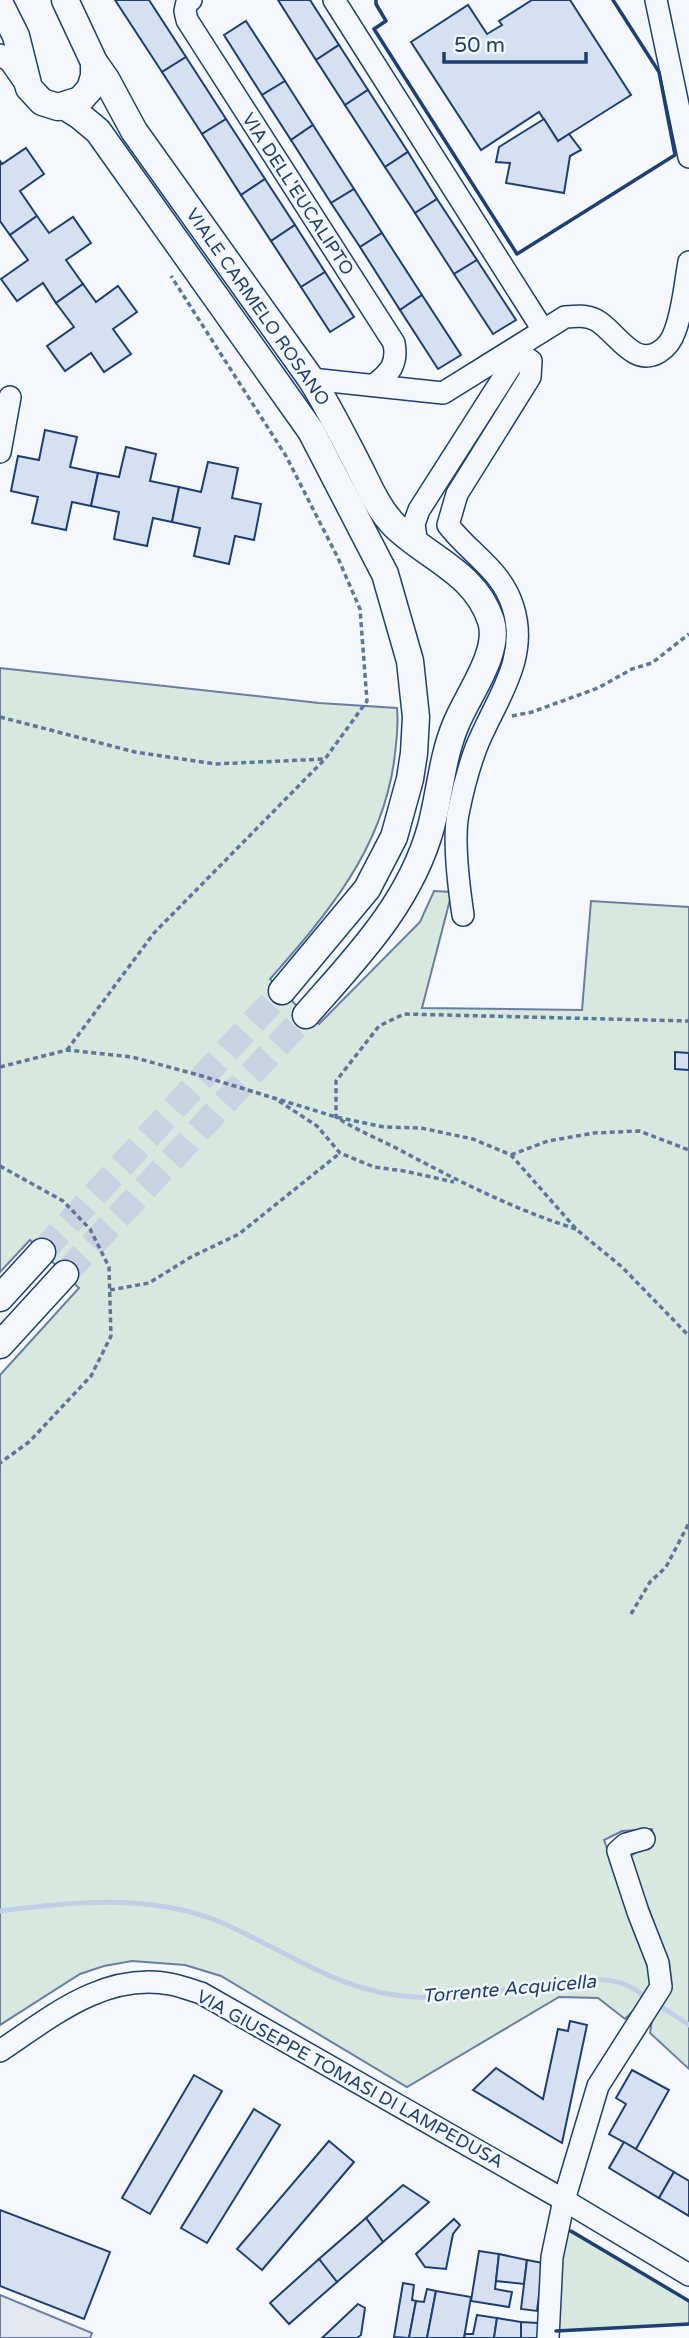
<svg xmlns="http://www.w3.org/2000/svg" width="689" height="2338" viewBox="0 0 689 2338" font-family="'Varela Round',sans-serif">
  <rect width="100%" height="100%" fill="#f4f7fb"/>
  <g fill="#d7e8df" stroke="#687fa3" stroke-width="2">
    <path d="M0 668 319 703 397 708C399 727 396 743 394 762 381 851 328 913 270 979L306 1015 319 1024 420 922 434 891 452 892 422 1008 582 1010 591 901 689 907V2069L650 2033 652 2020 672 1988 669 1963 629 1857 652 1843V1829L622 1831 604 1840 649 1965 652 1983 641 2003 625 2019 598 1998 559 1997 407 2087 221 1976 185 1965 132 1961 104 1966 80 1974 0 2025V1375L79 1288 30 1240 0 1272Z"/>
    <polygon points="564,2228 689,2301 689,2324 556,2331"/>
  </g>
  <polygon fill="#e3e8f0" stroke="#687fa3" stroke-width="2" points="0,2295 92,2333 90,2338 0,2338"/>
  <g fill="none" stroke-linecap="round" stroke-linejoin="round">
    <g stroke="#bed0e5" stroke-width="5">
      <path d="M0 1911C73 1902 150 1893 220 1922 287 1950 339 1994 416 1997 428 1998 441 1998 453 1998 498 1994 586 1968 626 1985 634 1988 641 1994 648 1999"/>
      <polyline points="657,2004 689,2025"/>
    </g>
  </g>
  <g fill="#d5e0f0" stroke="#1d3f73" stroke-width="2">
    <polygon points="115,0 149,0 186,57 162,72"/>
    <polygon points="278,0 310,0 339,45 316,60"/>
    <polygon points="532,0 570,0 631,95 558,141 539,112 481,150 411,42 468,5 487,34 502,25 499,21"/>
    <polygon points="246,21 285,81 262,95 224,35"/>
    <polygon points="339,45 368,90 345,105 316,60"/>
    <polygon points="186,57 226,119 202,134 162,72"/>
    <polygon points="285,81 313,125 291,140 262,95"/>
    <polygon points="368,90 408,152 385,167 345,105"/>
    <polygon points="226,119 265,179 241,195 202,134"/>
    <polygon points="544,119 558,141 569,134 581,150 570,156 564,193 506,183 510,163 496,162 499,147"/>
    <polygon points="313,125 354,189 331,203 291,140"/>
    <polygon points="26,148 44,174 20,191 37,216 10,235 0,221 0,161 2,164"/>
    <polygon points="408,152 437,199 415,213 385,167"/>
    <polygon points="265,179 295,225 271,241 241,195"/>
    <polygon points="354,189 382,233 360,247 331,203"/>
    <polygon points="437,199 477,260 454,274 415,213"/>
    <polygon points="37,216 49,233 73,217 91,243 66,260 83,284 56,303 43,283 17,301 1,279 28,260 10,235"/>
    <polygon points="295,225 325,272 301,287 271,241"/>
    <polygon points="382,233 422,295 400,310 360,247"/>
    <polygon points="477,260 516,320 493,334 454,274"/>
    <polygon points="325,272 354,317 330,332 301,287"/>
    <polygon points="83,284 96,302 118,286 137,312 113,329 131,354 104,372 91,353 65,371 47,346 74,327 56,303"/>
    <polygon points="422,295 461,355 438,369 400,310"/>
    <polygon points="45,430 77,437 70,467 98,473 91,506 72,502 66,530 32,523 38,497 11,491 18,456 39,460"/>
    <polygon points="126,447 156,454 150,481 179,487 172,522 153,518 147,546 114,539 119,512 91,506 98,473 119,477"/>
    <polygon points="208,462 238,468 232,498 261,504 254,540 235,536 229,564 194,556 200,528 172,522 179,487 201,492"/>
    <polygon points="675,1052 689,1053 689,1070 675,1069"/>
    <polygon points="570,2021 587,2025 562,2143 473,2090 496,2068 543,2099 558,2029 568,2031"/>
    <polygon points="632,2070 669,2090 636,2149 609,2134 626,2104 616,2098"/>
    <polygon points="194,2075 222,2091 150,2214 122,2198"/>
    <polygon points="254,2109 280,2125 207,2243 181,2228"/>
    <polygon points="329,2141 354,2162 262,2270 237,2249"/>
    <polygon points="624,2142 674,2172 659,2198 609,2168"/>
    <polygon points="674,2172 689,2181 689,2216 659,2198"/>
    <polygon points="403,2185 429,2202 383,2242 366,2218"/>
    <polygon points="0,2210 110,2252 84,2319 0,2286"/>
    <polygon points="366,2218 383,2242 337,2282 319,2259"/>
    <polygon points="454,2219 460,2225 453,2234 446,2269 425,2267 416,2254"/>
    <polygon points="479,2251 499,2254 495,2289 512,2292 509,2307 471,2301"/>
    <polygon points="499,2254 527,2260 524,2284 496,2281"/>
    <polygon points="319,2259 337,2282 289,2324 270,2303"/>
    <polygon points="527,2260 543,2263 537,2311 521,2309"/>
    <polygon points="403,2283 414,2285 412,2300 416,2301 409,2338 394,2337"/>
    <polygon points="427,2289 436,2291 427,2338 409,2338 416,2301 424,2302"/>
    <polygon points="436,2291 471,2297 464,2338 427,2338"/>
    <polygon points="358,2304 365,2308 361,2335 357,2338 322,2338"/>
    <polygon points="477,2315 497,2318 494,2338 464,2338 465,2334 473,2334"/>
    <polygon points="497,2318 521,2322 521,2338 494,2338"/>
    <polygon points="521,2322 538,2323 539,2338 521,2338"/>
  </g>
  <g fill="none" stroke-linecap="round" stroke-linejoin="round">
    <g stroke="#c9d2e0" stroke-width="26" stroke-dasharray="26 13" stroke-linecap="butt">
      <polyline points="42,1252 282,991"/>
      <polyline points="65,1274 306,1015"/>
    </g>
    <g stroke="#1d3f73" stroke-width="24">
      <g id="minor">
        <path d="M191 0 187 2 185 11 187 20 394 343C398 364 390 373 374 385"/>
        <polyline points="334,0 543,330"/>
        <polyline points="656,0 689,157"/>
        <polyline points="0,55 10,61 26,84"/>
        <path d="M311 379 443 393 565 317C576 316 586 315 596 320 615 330 633 368 659 352 667 347 672 340 675 331 683 310 685 284 689 262"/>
        <polyline points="0,452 10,397"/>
        <polyline points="417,545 414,524 419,510 523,347"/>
        <path d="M463 915C459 888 452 836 459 809 463 789 469 767 476 748 494 702 530 660 513 607 502 570 470 554 448 525L457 494 530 377 531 361 519 353"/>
        <path d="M0 2051C51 2017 104 1972 170 1984 181 1986 191 1990 201 1993L564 2200 689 2275"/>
        <polyline points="548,2338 552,2257 564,2200 598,2086 661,1987 658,1963 638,1912 618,1851 626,1844 644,1839"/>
      </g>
    </g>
    <g stroke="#1d3f73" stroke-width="29">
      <g id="major">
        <polyline points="0,4 16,36 29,88 42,102 58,107 80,100 90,89 94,76 94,62 65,0"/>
        <path d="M94 62 106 79 134 131 311 379C328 406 342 434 357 463 368 484 377 508 395 526 428 558 476 573 491 621 501 652 468 694 456 724 442 757 440 793 431 827 410 903 357 957 306 1015"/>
        <polyline points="64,106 80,116 98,131 311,431 385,574 410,661 416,717 414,753 410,779 394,837 367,889 282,991"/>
        <polyline points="0,1298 42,1252"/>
        <polyline points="0,1345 65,1274"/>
      </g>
    </g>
    <g stroke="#5e769c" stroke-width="3.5" stroke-dasharray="5 3.5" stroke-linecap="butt">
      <polyline points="512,716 532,712 598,688 632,669 652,663 689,634"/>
      <polyline points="0,717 135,752 215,764 325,759"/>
      <polyline points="67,1050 154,933 325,759 367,701 360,609 338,558 286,456 171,276"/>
      <polyline points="0,1067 67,1050 132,1057 202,1076 336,1117 384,1127 421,1128 473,1139 511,1155 577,1230 622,1267 689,1336"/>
      <polyline points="279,1101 317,1126 340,1153 374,1167 404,1171 454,1182"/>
      <polyline points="511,1155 548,1141 594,1133 639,1131 689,1150"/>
      <polyline points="0,1166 63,1201 90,1229 109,1267 111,1336 91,1376 29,1442 0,1463"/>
      <path d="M576 1229C513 1209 456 1180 398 1149 377 1138 356 1130 336 1117V1081L379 1026 404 1014 689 1021"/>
      <polyline points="110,1290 149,1283 191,1257 239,1234 340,1153"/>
      <polyline points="631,1614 650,1582 666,1567 689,1523"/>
    </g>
    <use href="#minor" stroke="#f4f7fb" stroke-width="21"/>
    <use href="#major" stroke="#f4f7fb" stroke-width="26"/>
    <g stroke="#1d3f73" stroke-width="3.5">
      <polyline points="376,0 376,4 386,21 374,29 517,254 675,155 659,72 613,0"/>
      <polyline points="571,2231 689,2301"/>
      <polyline points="556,2331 689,2324"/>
    </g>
  </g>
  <g text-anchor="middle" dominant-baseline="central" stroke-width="5" stroke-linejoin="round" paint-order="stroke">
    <g font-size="18" fill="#1d3f73" stroke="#f4f7fb">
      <text transform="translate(298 194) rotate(57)">VIA DELL'EUCALIPTO</text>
      <text transform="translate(258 307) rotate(55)">VIALE CARMELO ROSANO</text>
      <text transform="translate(350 2079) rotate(29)">VIA GIUSEPPE TOMASI DI LAMPEDUSA</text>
    </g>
    <g font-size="19" font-style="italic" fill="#1d3f73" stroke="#f4f7fb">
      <text transform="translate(509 1989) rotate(-5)">Torrente Acquicella</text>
    </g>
  </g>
  <path d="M444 52v10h142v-10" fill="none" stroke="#1d3f73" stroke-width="3.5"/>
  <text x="454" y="52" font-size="21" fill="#1d3f73" stroke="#f4f7fb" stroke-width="5" paint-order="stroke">50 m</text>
</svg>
